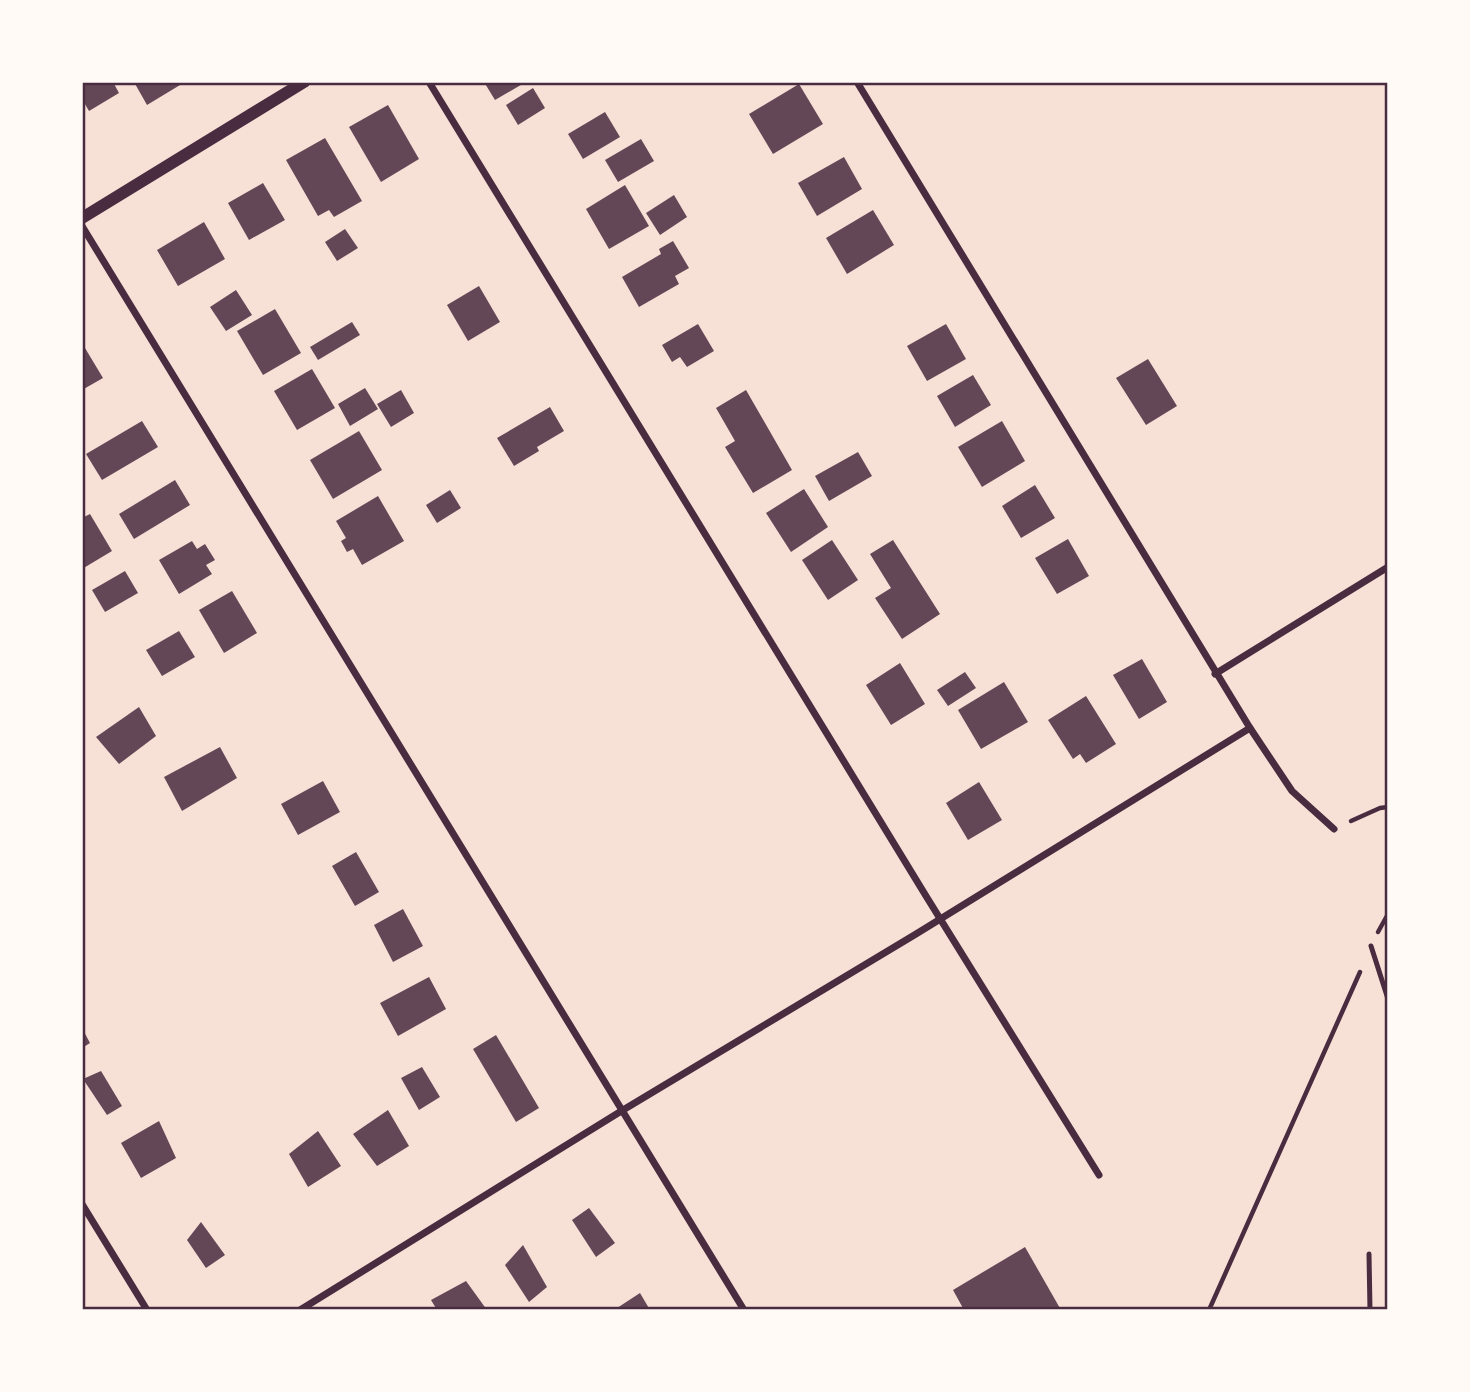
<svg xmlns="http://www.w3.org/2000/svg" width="1470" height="1392" viewBox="0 0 1470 1392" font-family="'Sofia Sans Condensed',sans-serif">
  <rect width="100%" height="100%" fill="#f7e1d7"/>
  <g fill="#644757">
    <polygon points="82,82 113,82 119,93 89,111 82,99"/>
    <polygon points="134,82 185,82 147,105"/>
    <polygon points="484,82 526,82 495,100"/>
    <polygon points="799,84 823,124 773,154 749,114"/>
    <polygon points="533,88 545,108 518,125 506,105"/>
    <polygon points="388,105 419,159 381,182 349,127"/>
    <polygon points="605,112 620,137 583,159 568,134"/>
    <polygon points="325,138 362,201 334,217 329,210 318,216 286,160"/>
    <polygon points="641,139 654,161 618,182 605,160"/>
    <polygon points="844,157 862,189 817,216 798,183"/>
    <polygon points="263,183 285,220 249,240 228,203"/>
    <polygon points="625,185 649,226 609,249 586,209"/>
    <polygon points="674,195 687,217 660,235 646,213"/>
    <polygon points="873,210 894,245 847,274 826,238"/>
    <polygon points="204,222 225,259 178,286 157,250"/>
    <polygon points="345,229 358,248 337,261 325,242"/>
    <polygon points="673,241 689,268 675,276 679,284 639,307 622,277 661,254 659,249"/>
    <polygon points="479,286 500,322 468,341 447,305"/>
    <polygon points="236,290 252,315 226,331 210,307"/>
    <polygon points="275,309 301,353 263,375 237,331"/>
    <polygon points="352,322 360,335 318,360 310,347"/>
    <polygon points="698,324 714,351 687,367 680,357 672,362 662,345"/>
    <polygon points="946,324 966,359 927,381 907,346"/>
    <polygon points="82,343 103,378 82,390"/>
    <polygon points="1148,359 1177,406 1146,425 1116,378"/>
    <polygon points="312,369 335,408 297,430 274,391"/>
    <polygon points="973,375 991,405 955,427 937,396"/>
    <polygon points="365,388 378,409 350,426 338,404"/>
    <polygon points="401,390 414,413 391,427 377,404"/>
    <polygon points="746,390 792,470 753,493 725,447 735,441 716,408"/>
    <polygon points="550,407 564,431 537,447 539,451 514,466 497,438"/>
    <polygon points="142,421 158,447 102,480 86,454"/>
    <polygon points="1002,421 1025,461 982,487 958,447"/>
    <polygon points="359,431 382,470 333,499 310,460"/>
    <polygon points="858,452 872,476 829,501 815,476"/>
    <polygon points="175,480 190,505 134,539 119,514"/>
    <polygon points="1035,485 1055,518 1021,538 1002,506"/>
    <polygon points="804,489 828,527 791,552 766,513"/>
    <polygon points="450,490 461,508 437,523 426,505"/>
    <polygon points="378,496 404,541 362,565 353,549 347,552 341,541 346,538 336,521"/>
    <polygon points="90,514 112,551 82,569 82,518"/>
    <polygon points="1068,539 1089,576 1057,594 1035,558"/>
    <polygon points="832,540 858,580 828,600 802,560"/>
    <polygon points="893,540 940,614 902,639 875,598 891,588 870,554"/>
    <polygon points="192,541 197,549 205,544 215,560 206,565 212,574 179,594 159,560"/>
    <polygon points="125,571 138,593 105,612 92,590"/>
    <polygon points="232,591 257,633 224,653 199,610"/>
    <polygon points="179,631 195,657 162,676 146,650"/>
    <polygon points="1142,659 1167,702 1139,719 1113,675"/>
    <polygon points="900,663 925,704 891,725 866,685"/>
    <polygon points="965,672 976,688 948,706 937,690"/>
    <polygon points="1004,682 1028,722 981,749 958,710"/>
    <polygon points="1086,696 1116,744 1086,763 1080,754 1073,759 1048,720"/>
    <polygon points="139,707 156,736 119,764 96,737"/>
    <polygon points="220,747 237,778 182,811 164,777"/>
    <polygon points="323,781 340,812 298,835 281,804"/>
    <polygon points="979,782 1002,820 968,840 946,803"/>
    <polygon points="356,852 379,892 355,906 332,866"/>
    <polygon points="403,909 423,946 393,962 374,925"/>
    <polygon points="429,977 446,1009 398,1036 380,1003"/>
    <polygon points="82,1028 90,1043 82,1048"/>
    <polygon points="496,1035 539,1108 516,1122 473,1049"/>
    <polygon points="422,1067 440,1097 419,1110 401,1078"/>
    <polygon points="101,1071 122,1106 107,1115 83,1079"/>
    <polygon points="388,1110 409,1146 377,1166 353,1134"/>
    <polygon points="159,1121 176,1158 141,1178 121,1143"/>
    <polygon points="318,1131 341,1166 308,1187 289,1154"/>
    <polygon points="589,1208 615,1243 596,1257 572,1220"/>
    <polygon points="201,1222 225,1255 206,1268 187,1240"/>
    <polygon points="523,1245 547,1287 529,1302 505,1265"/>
    <polygon points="1025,1247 1061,1310 964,1310 953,1290"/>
    <polygon points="466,1281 487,1310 437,1310 431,1300"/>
    <polygon points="640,1293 650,1310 614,1310"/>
  </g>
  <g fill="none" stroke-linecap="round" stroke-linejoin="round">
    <g stroke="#4a2c40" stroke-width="4.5">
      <polyline points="1351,821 1380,808 1388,807"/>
      <polyline points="1378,932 1388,914"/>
      <polyline points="1209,1310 1360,972"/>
    </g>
    <g stroke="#4a2c40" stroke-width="5">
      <polyline points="1371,946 1388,999"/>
      <polyline points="1369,1254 1370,1310"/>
    </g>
    <g stroke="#4a2c40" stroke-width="7">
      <polyline points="429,82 926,896 1099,1175"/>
      <polyline points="857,82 1250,728 1292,791 1334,829"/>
      <polyline points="82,226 744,1310"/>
      <polyline points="1215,674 1388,567"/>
      <polyline points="82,1204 147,1310"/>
      <polyline points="300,1310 623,1110 916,934 1250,728"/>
    </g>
    <polyline stroke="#4a2c40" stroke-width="12" points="82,218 304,82"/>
  </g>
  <rect width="1470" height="1392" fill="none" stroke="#fffaf5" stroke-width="168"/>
  <rect x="84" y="84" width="1302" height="1224" fill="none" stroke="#4a2c40" stroke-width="2.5"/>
</svg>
